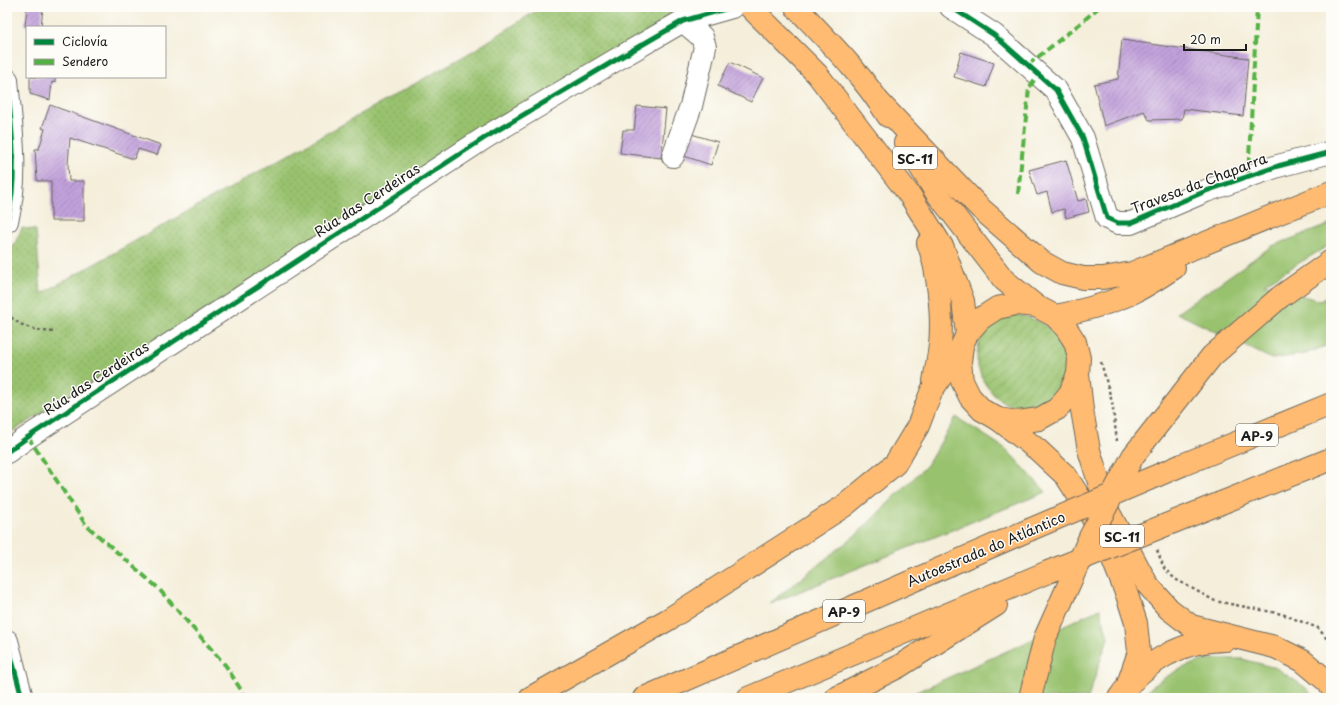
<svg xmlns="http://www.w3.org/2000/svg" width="1338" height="705" viewBox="0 0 1338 705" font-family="'Playpen Sans',sans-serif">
  <defs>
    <pattern id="park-dots" width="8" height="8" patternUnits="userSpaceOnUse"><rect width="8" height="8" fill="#99c26e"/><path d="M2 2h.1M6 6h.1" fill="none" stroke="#83a65f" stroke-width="1.8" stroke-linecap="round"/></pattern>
    <pattern id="garden-furrows" width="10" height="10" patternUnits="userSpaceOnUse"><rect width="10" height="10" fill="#99c26e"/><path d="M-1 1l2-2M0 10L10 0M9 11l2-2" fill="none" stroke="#83a65f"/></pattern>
    <pattern id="building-hatch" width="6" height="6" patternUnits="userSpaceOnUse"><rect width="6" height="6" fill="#c2a2dc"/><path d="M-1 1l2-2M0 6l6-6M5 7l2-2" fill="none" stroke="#9d83b2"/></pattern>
  </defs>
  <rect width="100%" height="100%" fill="#fdfcf7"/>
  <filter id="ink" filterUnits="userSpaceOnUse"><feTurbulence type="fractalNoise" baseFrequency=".025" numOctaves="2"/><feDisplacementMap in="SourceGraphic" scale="8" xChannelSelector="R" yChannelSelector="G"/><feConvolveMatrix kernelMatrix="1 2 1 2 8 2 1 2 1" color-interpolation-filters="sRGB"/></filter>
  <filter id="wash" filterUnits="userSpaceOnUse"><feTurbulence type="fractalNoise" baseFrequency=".012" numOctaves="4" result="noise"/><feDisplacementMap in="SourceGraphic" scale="16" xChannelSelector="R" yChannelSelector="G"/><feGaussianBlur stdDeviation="0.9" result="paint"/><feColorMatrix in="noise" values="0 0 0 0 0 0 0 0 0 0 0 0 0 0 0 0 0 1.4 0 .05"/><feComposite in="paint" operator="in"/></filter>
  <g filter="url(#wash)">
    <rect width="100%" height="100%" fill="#f4eeda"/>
    <g fill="#99c26e" stroke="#5a6f45">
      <polygon points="1331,224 1331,244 1264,284 1320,301 1331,294 1331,344 1305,354 1272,359 1177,313 1272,246"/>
      <polygon points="956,417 1006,449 1046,492 769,604 858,533 927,465"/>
      <polygon points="1100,609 1108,638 1088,698 903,698"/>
      <path d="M1242 659 1276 668 1305 687 1315 698H1141C1154 681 1187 663 1208 660 1219 658 1231 659 1242 659Z"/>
    </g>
    <polygon fill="url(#park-dots)" stroke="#5a6f45" points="542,7 685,7 682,11 7,435 7,260 22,228 36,230 41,294 473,51"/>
    <path fill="url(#garden-furrows)" stroke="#5a6f45" d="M1013 314C1043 319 1062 331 1066 363 1067 371 1065 382 1060 389 1018 445 948 368 990 326 992 323 996 319 999 317 1003 315 1009 315 1013 314Z"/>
    <g id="blocks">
      <g fill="url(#building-hatch)">
        <polygon points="27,7 43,7 41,27 25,26"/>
        <polygon points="1122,40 1248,58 1243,116 1184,109 1182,119 1149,120 1144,111 1104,126 1094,84 1118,79"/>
        <polygon points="961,52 994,63 986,87 954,77"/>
        <polygon points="730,62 763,78 751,102 718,86"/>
        <polygon points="30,77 55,77 55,83 52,82 50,100 30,94"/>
        <polygon points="50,105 161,145 157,155 138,149 134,159 70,138 68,164 69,181 84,181 84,221 51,221 51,181 37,181 35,149 39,149 45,129 42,128"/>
        <polygon points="637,106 666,109 661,158 620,153 623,130 634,130"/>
        <polygon points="688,133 718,142 711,165 681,155"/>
        <polygon points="1066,160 1078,201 1086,199 1089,212 1066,218 1064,209 1052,212 1047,192 1037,195 1029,170"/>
      </g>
    </g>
  </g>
  <g filter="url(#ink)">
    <use href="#blocks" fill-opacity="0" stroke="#68665e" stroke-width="1"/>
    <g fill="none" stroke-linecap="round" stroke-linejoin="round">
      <g stroke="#68665e" stroke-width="24">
        <g id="minor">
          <polyline points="951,7 994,35 1056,90 1083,138 1107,218 1118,223 1131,223 1206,191 1278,166 1331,152"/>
          <path d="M7 80C11 127 19 175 7 221"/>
          <polyline points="673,156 691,106 705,47 702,37 683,21"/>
          <polyline points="7,452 28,437 486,137 614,61 683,21 732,7"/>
          <polyline points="7,641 22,698"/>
        </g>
      </g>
      <g stroke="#68665e" stroke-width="24">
        <g id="highway">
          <polyline points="750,7 817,74 911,197 943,248 963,301 967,334"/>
          <path d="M796 7C828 41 863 75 888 116"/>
          <polyline points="880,103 980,208 1042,262 1062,273 1083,278 1103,278 1132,273 1331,192"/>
          <polyline points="905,143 936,192 1004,280 1036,306"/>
          <path d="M928 243C938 268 943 317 940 344 939 356 936 369 934 381"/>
          <polyline points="1280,297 1331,261"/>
          <path d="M1055 316C1082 311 1109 304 1134 292 1148 285 1161 276 1174 268"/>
          <polyline points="998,419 1018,422 1039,419 1057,409 1070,393 1078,374"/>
          <polyline points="1182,465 1331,404"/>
          <polyline points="1221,503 1331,459"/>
          <polyline points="1128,684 1139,652 1136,623 1127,595 1110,552 1091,515 1066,476 1038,450 998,419 982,410 970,397 962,381 960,362 962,345 967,334 980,319 997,308 1016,304 1036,306 1055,316 1066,328 1075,342 1079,358 1078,374 1082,410 1089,450 1108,511 1147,584 1169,609 1191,626 1275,647 1303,661 1328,682 1331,687"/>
          <polyline points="530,698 669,619 844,506 895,464 918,426 932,390 962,346"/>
          <polyline points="644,698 1029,530"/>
          <polyline points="748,698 1048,572"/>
          <polyline points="836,698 898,667 996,605"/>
          <path d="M1119 698C1143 662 1183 640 1226 640"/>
        </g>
      </g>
      <g stroke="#68665e" stroke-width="2.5" stroke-dasharray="3 3" stroke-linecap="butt">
        <path d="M7 313C18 327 38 331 55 332"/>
        <polyline points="1101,362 1112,402 1117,441"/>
        <polyline points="1157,550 1164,568 1175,579 1215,601 1282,614 1318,628 1331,644"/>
      </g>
      <use href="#minor" stroke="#fff" stroke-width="22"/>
      <use href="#highway" stroke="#ffbb71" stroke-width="22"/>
      <g stroke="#68665e" stroke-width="24" stroke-linecap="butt">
        <g id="highway-bridge">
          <polyline points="1029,530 1182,465"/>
          <polyline points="1048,572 1221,503"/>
          <polyline points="1030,698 1045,638 1090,537 1133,456 1212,356 1280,297"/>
        </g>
      </g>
      <use href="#highway-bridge" stroke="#ffbb71" stroke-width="22"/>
      <g stroke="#55b145" stroke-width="4" stroke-dasharray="8 4" stroke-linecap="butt">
        <polyline points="1028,65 1082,22 1099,7"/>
        <polyline points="1248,177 1257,7"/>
        <polyline points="1018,194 1029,88 1038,74"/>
        <polyline points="28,437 86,525 158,588 226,666 246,698"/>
        <polyline points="1331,571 1329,598 1331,603"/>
      </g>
      <g stroke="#fdfcf7" stroke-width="8">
        <g id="cycleway">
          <polyline points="951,7 994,35 1056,90 1083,138 1107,218 1118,223 1131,223 1206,191 1278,166 1331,152"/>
          <path d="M7 80C11 127 19 175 7 221"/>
          <polyline points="7,452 28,437 486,137 614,61 683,21 732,7"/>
          <polyline points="7,641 22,698"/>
        </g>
      </g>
      <use href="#cycleway" stroke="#00873e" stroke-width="5"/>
    </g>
  </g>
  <g text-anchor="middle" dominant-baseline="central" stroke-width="3" stroke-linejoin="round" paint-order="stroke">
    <g fill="#fdfcf7" stroke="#605f5e" stroke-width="1">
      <rect x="893" y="147" width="44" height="22" rx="3"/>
      <rect x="1236" y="424" width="42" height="22" rx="3"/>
      <rect x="1100" y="525" width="44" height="22" rx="3"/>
      <rect x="823" y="600" width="42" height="22" rx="3"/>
    </g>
    <g font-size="13" font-weight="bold" fill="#1c1c1c">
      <text x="915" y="158">SC-11</text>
      <text x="1257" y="435">AP-9</text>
      <text x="1122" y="536">SC-11</text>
      <text x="844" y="611">AP-9</text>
    </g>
    <g font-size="14" fill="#1c1c1c" stroke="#fdfcf7">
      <text transform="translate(1199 183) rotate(-21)">Travesa da Chaparra</text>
      <text transform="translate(367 200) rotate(-33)">Rúa das Cerdeiras</text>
      <text transform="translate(96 378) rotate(-33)">Rúa das Cerdeiras</text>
      <text transform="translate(986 549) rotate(-23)">Autoestrada do Atlántico</text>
    </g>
  </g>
  <rect width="1338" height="705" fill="none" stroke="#fdfcf7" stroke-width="24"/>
  <rect x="26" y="26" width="140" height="52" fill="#fdfcf7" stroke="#a3a29f"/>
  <rect x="34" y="39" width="20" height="6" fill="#00873e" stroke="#a3a29f"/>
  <text x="62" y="46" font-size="12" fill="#1c1c1c">Ciclovía</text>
  <rect x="34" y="59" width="20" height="6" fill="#55b145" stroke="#a3a29f"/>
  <text x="62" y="66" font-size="12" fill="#1c1c1c">Sendero</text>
  <path d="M1184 44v6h62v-6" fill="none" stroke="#1c1c1c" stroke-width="2"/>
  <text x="1190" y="44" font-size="12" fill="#1c1c1c" stroke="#fdfcf7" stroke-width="3" paint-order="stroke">20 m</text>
</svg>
